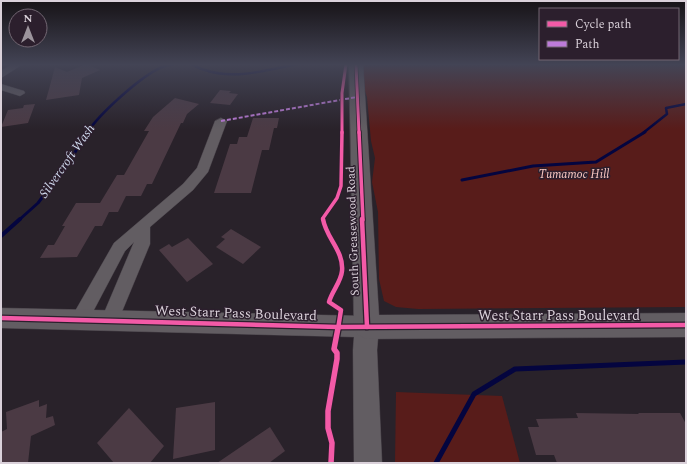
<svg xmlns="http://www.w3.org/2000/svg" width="687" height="464" viewBox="0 0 687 464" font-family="Spectral,serif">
  <rect width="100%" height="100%" fill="#29222a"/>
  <g fill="#581c1a">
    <polygon points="362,64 686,64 686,307 418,309 396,307 384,301 379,279 378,212 372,182 375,158 371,141 367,97 363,85"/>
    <polygon points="396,392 502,396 520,463 395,463"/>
  </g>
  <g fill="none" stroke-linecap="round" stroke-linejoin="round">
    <g stroke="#04053f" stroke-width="2.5">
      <path d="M191 64C196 66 200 69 205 70 234 80 268 70 297 64"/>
      <path d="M87 133C99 114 141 76 162 67 165 66 170 65 174 64"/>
      <polyline points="643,133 667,114 666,108 686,104"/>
    </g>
    <g stroke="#04053f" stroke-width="3">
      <polyline points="462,180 533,166 596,162 645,132"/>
      <polyline points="19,220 38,203 70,160 88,132"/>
    </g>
    <polyline stroke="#04053f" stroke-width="4" points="1,236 20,219"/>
    <polyline stroke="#04053f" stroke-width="5" points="436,463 474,394 515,369 686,362"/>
  </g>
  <g fill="#4b3a44">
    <polygon points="86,64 100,70 82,78 79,95 46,100 55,67 67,72"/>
    <polygon points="220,90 231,91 229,93 238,94 230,105 210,103"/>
    <polygon points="175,98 199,104 187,114 183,123 181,123 152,184 147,184 141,196 126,196 118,212 109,212 102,226 95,226 77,257 40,258 48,245 54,245 65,226 62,226 76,203 100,203 117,175 124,175 149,131 144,131 153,117"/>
    <polygon points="35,104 28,123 1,127 8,110 23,108 24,105"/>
    <polygon points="253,118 279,118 277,128 274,128 269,150 262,150 251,193 214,193 230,144 237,144 239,137 247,137"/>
    <polygon points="231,229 261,247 243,264 216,247 225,239 221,237"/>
    <polygon points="188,238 213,264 187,282 159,250 169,244 172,247"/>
    <polygon points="39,400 39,407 47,404 46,418 53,416 55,425 31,436 28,463 1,463 1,432 7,429 6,412"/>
    <polygon points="215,402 215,450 173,459 176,408"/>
    <polygon points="129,408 164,446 150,463 114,463 97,443"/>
    <polygon points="576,413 639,414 638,413 680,413 686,424 686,463 557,463 554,455 536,455 528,427 539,427 536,419 578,418"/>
    <polygon points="270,427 285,451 269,463 217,463"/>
  </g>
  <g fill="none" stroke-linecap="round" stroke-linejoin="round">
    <g stroke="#453f46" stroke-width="1">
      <g id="minor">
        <polygon points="12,64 23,64 1,78 1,71"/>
        <polygon points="1,84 24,91 25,93 20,96 1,90"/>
        <polygon points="221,118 227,121 208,172 193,190 150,227 150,244 116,326 110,328 104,326 101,320 134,242 125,251 86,325 80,327 74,325 71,319 74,313 114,243 183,184 197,168 215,121"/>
      </g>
    </g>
    <g stroke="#453f46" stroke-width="1">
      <polygon id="tertiary" points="1,308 367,316 375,319 379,327 377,350 382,463 354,463 353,350 354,337 1,328"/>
    </g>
    <g stroke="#453f46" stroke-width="1">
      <polygon id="secondary" points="349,64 363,64 379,315 686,313 686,337 367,339 358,335 354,327"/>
    </g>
    <use href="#minor" fill="#625d62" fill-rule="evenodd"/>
    <use href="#tertiary" fill="#625d62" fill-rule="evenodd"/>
    <use href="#secondary" fill="#625d62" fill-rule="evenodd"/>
    <polyline stroke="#bd7bd9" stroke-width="2" stroke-dasharray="4 2" stroke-linecap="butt" points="221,121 357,97"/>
    <g stroke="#2c1f2d" stroke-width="4.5">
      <g id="cycleway-far3">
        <polyline points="356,64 359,133"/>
        <polyline points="342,133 342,93 346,64"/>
      </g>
    </g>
    <g stroke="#2c1f2d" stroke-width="5.5">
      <g id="cycleway-far2">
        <polyline points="359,132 363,220"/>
        <polyline points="323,220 323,218 337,198 341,186 342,132"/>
      </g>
    </g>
    <g stroke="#2c1f2d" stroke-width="7">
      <g id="cycleway-far1">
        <path d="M323 219C326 238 344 251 342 271 341 282 332 291 329 302L341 310 338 329"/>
        <polyline points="362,219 367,327"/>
        <polyline points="1,318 338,327 686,325"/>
      </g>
    </g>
    <g stroke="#2c1f2d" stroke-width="8">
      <polyline id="cycleway" points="331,463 332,443 328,428 328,411 337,359 337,353 334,349 338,328"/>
    </g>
    <use href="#cycleway-far3" stroke="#f35aa7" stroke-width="3"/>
    <use href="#cycleway-far2" stroke="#f35aa7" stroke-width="3.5"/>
    <use href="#cycleway-far1" stroke="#f35aa7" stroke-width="4.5"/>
    <use href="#cycleway" stroke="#f35aa7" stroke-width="5.5"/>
  </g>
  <linearGradient id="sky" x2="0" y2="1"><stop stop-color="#171317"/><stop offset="0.5" stop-color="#434455"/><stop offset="1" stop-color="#434455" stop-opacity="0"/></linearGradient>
  <rect width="687" height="129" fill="url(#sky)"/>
  <g text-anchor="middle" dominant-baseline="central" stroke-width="3" stroke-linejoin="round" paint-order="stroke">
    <g font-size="12" font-style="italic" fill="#f9c7c1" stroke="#2c1f2d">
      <text x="574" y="174">Tumamoc Hill</text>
    </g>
    <g font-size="12" fill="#dad1da" stroke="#2c1f2d">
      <text transform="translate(353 231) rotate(-92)">South Greasewood Road</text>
    </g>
    <g font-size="13" font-style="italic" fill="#d1dbef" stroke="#2c1f2d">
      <text transform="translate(67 161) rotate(-55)">Silvercroft Wash</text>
    </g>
    <g font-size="14" fill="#dad1da" stroke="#2c1f2d">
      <text transform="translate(236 313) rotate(2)">West Starr Pass Boulevard</text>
      <text x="559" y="315">West Starr Pass Boulevard</text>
    </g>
  </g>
  <rect width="687" height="464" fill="none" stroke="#dad1da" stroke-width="4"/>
  <rect x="539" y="8" width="140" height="52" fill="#2c1f2d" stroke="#726672"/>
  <rect x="547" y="21" width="20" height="6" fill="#f35aa7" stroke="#726672"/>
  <text x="575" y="28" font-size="12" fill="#dad1da">Cycle path</text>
  <rect x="547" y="41" width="20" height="6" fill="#bd7bd9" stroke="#726672"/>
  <text x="575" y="48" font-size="12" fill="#dad1da">Path</text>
  <g transform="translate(28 28)"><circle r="19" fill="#2c1f2d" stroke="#726672"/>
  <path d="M0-3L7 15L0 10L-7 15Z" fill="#9c949c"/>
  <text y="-6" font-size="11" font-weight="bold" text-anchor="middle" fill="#dad1da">N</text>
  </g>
</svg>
